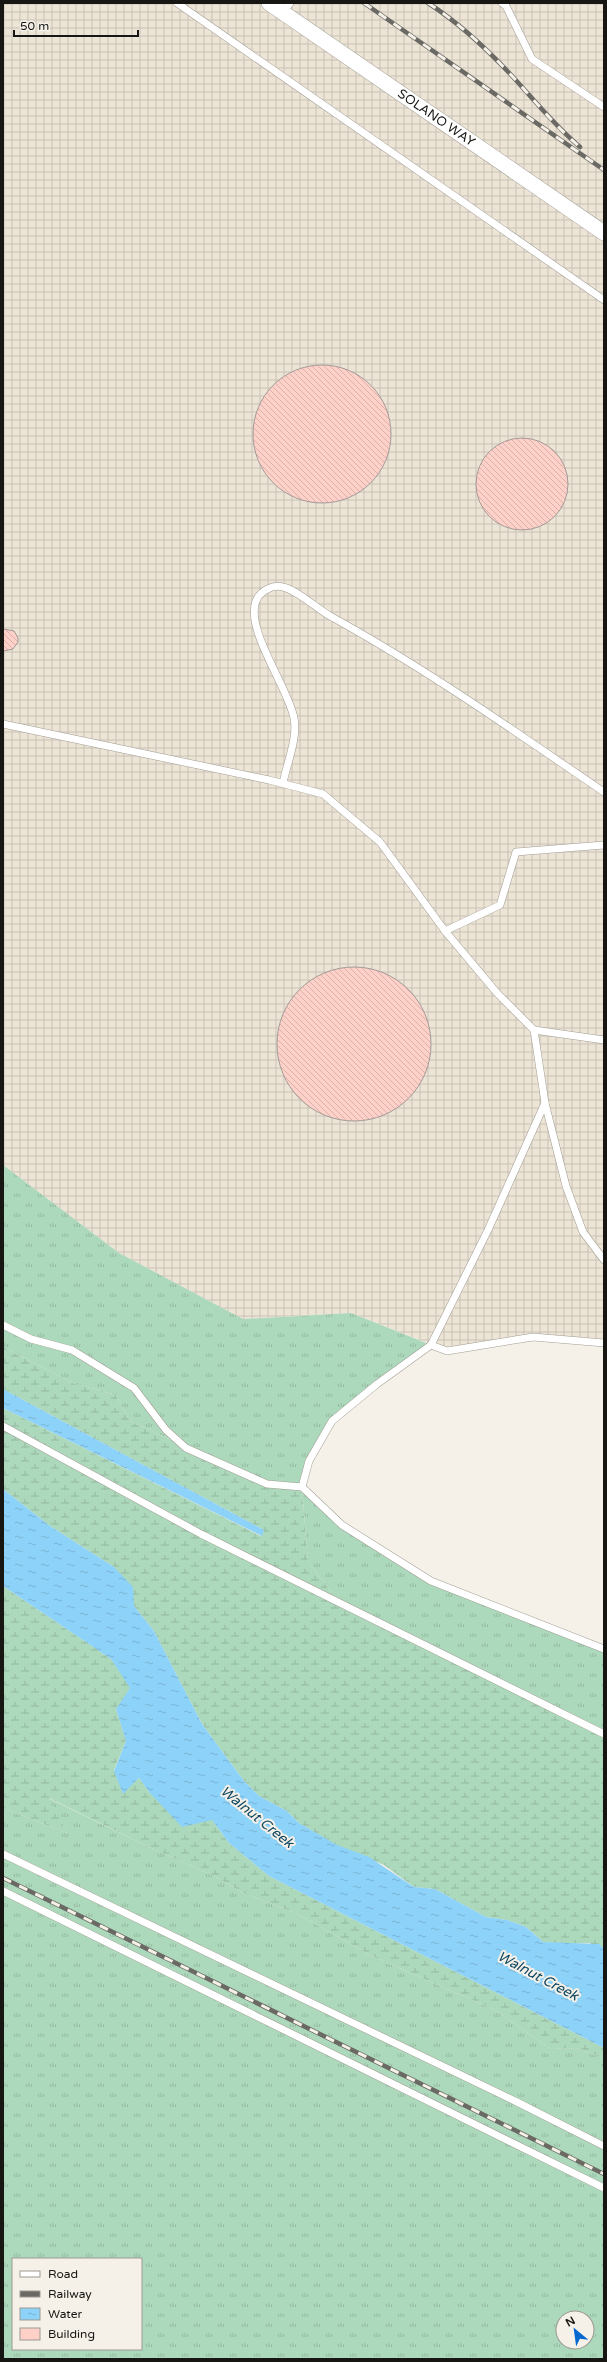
<svg xmlns="http://www.w3.org/2000/svg" width="607" height="2362" viewBox="0 0 607 2362" font-family="'Varela Round',sans-serif">
  <defs>
    <pattern id="industrial-grid" width="8" height="8" patternUnits="userSpaceOnUse"><rect width="8" height="8" fill="#ece4d5"/><path d="M0 4h8M4 0v8" fill="none" stroke="#cac3b6"/></pattern>
    <pattern id="grass-tufts" width="24" height="20" patternUnits="userSpaceOnUse"><rect width="24" height="20" fill="#acd8bb"/><path d="M3 7l-1-3M5 7V3M7 7l1-3M15 17l-1-3M17 17v-4M19 17l1-3" fill="none" stroke="#93b9a0"/></pattern>
    <pattern id="wetland-marsh" width="20" height="14" patternUnits="userSpaceOnUse"><rect width="20" height="14" fill="#acd8bb"/><path d="M1 5h8M5 5V1M11 12h8M15 12V8" fill="none" stroke="#93b9a0"/></pattern>
    <pattern id="water-ripples" width="26" height="14" patternUnits="userSpaceOnUse"><rect width="26" height="14" fill="#8dd2f8"/><path d="M2 4q2-2 4 0t4 0M15 11q2-2 4 0t4 0" fill="none" stroke="#79b4d4"/></pattern>
    <pattern id="building-back-hatch" width="6" height="6" patternUnits="userSpaceOnUse"><rect width="6" height="6" fill="#fed1c8"/><path d="M-1 5l2 2M0 0l6 6M5-1l2 2" fill="none" stroke="#d9b3ab"/></pattern>
  </defs>
  <rect width="100%" height="100%" fill="#f5f1e9"/>
  <polygon fill="url(#industrial-grid)" points="3,3 604,3 604,1343 533,1337 447,1351 351,1313 243,1319 119,1253 3,1165"/>
  <g fill="url(#grass-tufts)" fill-rule="evenodd">
    <polygon points="3,1165 119,1253 243,1319 351,1313 431,1345 332,1421 309,1461 302,1487 342,1525 431,1581 604,1649 604,1734 340,1603 308,1562 302,1487 267,1484 130,1421 116,1395 73,1383 3,1347"/>
    <path d="M48 1798 149 1847 214 1876 245 1894 296 1913 370 1955 495 2010 551 2049 577 2048 604 2059V2359H3V1808L67 1833ZM13 2259H141V2349H13ZM563 2318H587V2342H563Z"/>
  </g>
  <g fill="url(#wetland-marsh)">
    <polygon points="3,1347 73,1383 116,1395 130,1421 267,1484 302,1487 308,1562 340,1603 604,1734 604,1949 589,1943 562,1944 543,1942 526,1927 507,1920 486,1917 435,1889 414,1887 384,1865 337,1846 299,1823 287,1811 259,1796 244,1781 202,1724 154,1631 134,1606 114,1567 50,1526 3,1489 3,1408 261,1536 264,1530 3,1389"/>
    <polygon points="3,1586 111,1659 131,1688 116,1709 126,1741 114,1770 123,1793 139,1778 149,1792 212,1820 229,1843 269,1876 604,2048 604,2059 577,2048 551,2049 495,2010 370,1955 296,1913 245,1894 214,1876 149,1847 49,1798 67,1833 3,1808"/>
  </g>
  <g fill="url(#water-ripples)">
    <polygon points="3,1389 264,1530 262,1536 3,1408"/>
    <polygon points="3,1489 50,1526 114,1567 133,1587 134,1606 154,1631 202,1724 244,1781 259,1796 287,1811 299,1823 337,1845 369,1857 414,1887 435,1889 486,1917 507,1920 526,1927 543,1942 599,1944 604,1949 604,2048 269,1876 229,1843 212,1820 182,1827 149,1792 139,1778 123,1794 114,1771 126,1741 116,1709 130,1688 111,1659 3,1586"/>
  </g>
  <g fill="url(#building-back-hatch)" stroke="#a49a98">
    <circle cx="322" cy="434" r="69"/>
    <circle cx="522" cy="484" r="46"/>
    <polygon points="3,629 14,631 18,638 18,642 13,649 3,651"/>
    <circle cx="354" cy="1044" r="77"/>
  </g>
  <g fill="none" stroke-linecap="round" stroke-linejoin="round">
    <g stroke="#a29e96" stroke-width="8">
      <g id="service">
        <polyline points="177,3 604,300"/>
        <polyline points="502,3 506,6 532,59 604,107"/>
        <polyline points="283,12 290,3"/>
        <polyline points="3,724 269,780 323,794 380,842 445,931 497,993 534,1030 604,1040"/>
        <path d="M283 783C287 763 298 738 294 718 288 687 245 630 256 601 260 591 273 584 283 587 297 590 316 608 330 616 425 668 514 731 604 792"/>
        <polyline points="445,931 500,905 516,852 604,845"/>
        <polyline points="534,1030 545,1103 566,1186 583,1232 604,1260"/>
        <polyline points="545,1103 488,1230 431,1345 447,1351 533,1337 604,1343"/>
        <polyline points="3,1325 31,1339 72,1350 134,1388 166,1430 186,1448 267,1484 302,1487 342,1525 431,1581 604,1649"/>
        <polyline points="3,1426 201,1534 604,1734"/>
        <polyline points="302,1487 309,1461 332,1421 377,1384 431,1345"/>
        <polyline points="3,1854 517,2102 604,2146"/>
        <polyline points="3,1891 604,2188"/>
      </g>
    </g>
    <g stroke="#a29e96" stroke-width="16">
      <g id="minor">
        <path id="s1" d="M269 3 604 233"/>
      </g>
    </g>
    <use href="#service" stroke="#fff" stroke-width="7"/>
    <use href="#minor" stroke="#fff" stroke-width="15"/>
    <g stroke="#6b6964" stroke-width="4.5">
      <g id="rail">
        <polyline points="364,3 604,170"/>
        <path d="M428 3C459 23 488 50 513 77 535 101 555 126 580 147"/>
        <polyline points="3,1878 604,2174"/>
      </g>
    </g>
    <use href="#rail" stroke="#f5f1e9" stroke-width="3" stroke-dasharray="9" stroke-linecap="butt"/>
  </g>
  <g text-anchor="middle" dominant-baseline="central" stroke-width="4" stroke-linejoin="round" paint-order="stroke">
    <g font-size="13" fill="#171613" stroke="#f5f1e9">
      <text stroke="none"><textPath href="#s1" startOffset="203">SOLANO WAY</textPath></text>
    </g>
    <g font-size="14" font-style="italic" fill="#124963" stroke="#f5f1e9">
      <text transform="translate(257 1817) rotate(39)">Walnut Creek</text>
      <text transform="translate(538 1976) rotate(28)">Walnut Creek</text>
    </g>
  </g>
  <rect width="607" height="2362" fill="none" stroke="#171613" stroke-width="8"/>
  <rect x="12" y="2258" width="130" height="92" fill="#f5f1e9" stroke="#9c9993"/>
  <rect x="20" y="2271" width="20" height="6" fill="#ffffff" stroke="#9c9993"/>
  <text x="48" y="2278" font-size="12" fill="#171613">Road</text>
  <rect x="20" y="2291" width="20" height="6" fill="#6b6964" stroke="#9c9993"/>
  <text x="48" y="2298" font-size="12" fill="#171613">Railway</text>
  <rect x="20" y="2308" width="20" height="12" fill="url(#water-ripples)" stroke="#9c9993"/>
  <text x="48" y="2318" font-size="12" fill="#171613">Water</text>
  <rect x="20" y="2328" width="20" height="12" fill="#fed1c8" stroke="#9c9993"/>
  <text x="48" y="2338" font-size="12" fill="#171613">Building</text>
  <g transform="translate(575 2330) rotate(331)"><circle r="19" fill="#f5f1e9" stroke="#9c9993"/>
  <path d="M0-3L7 15L0 10L-7 15Z" fill="#0567d0"/>
  <text y="-6" font-size="11" font-weight="bold" text-anchor="middle" fill="#171613">N</text>
  </g>
  <path d="M14 30v6h124v-6" fill="none" stroke="#171613" stroke-width="2"/>
  <text x="20" y="30" font-size="12" fill="#171613" stroke="#f5f1e9" stroke-width="3" paint-order="stroke">50 m</text>
</svg>
